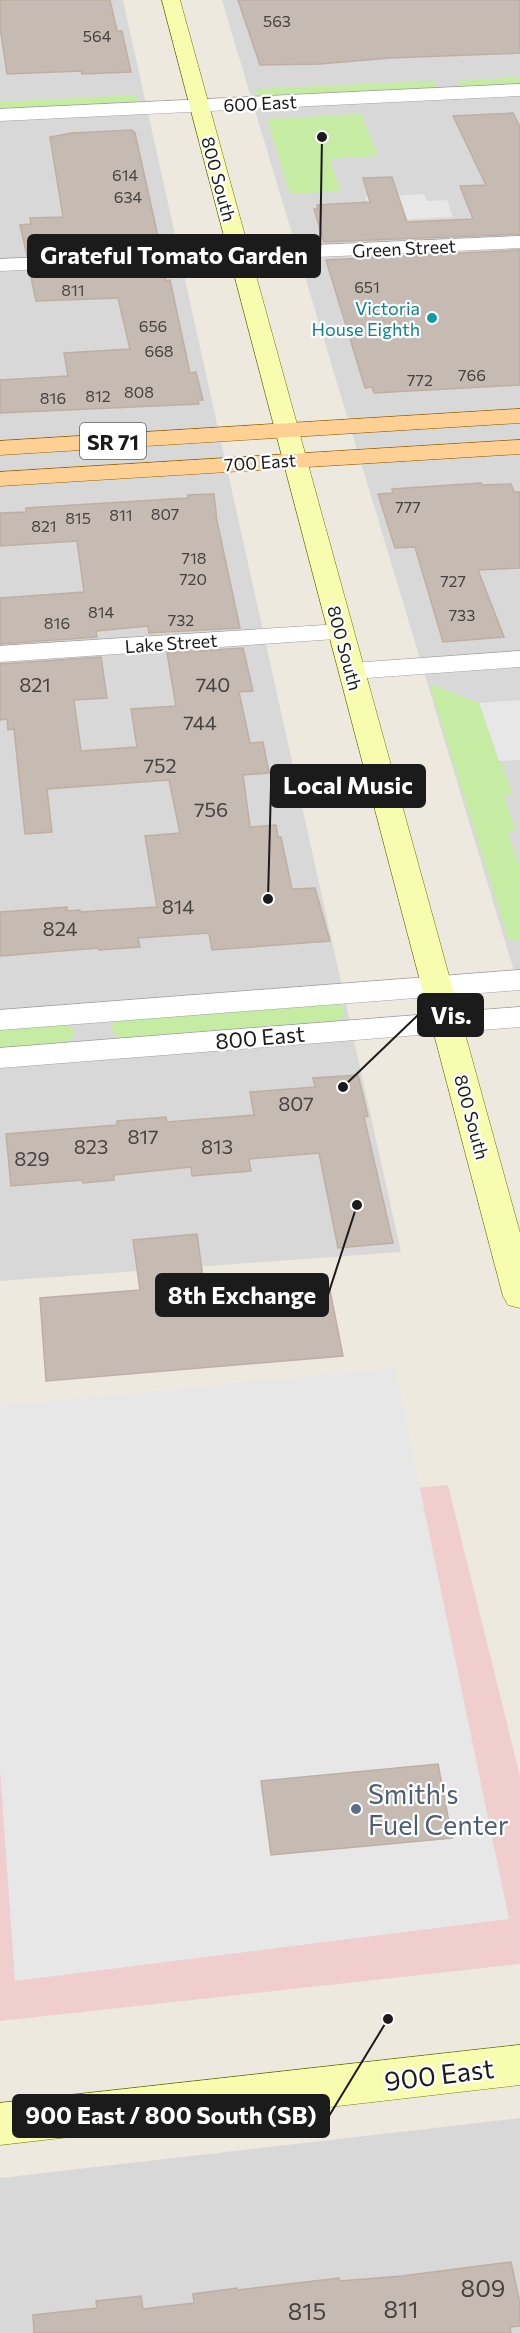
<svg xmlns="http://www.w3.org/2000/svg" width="520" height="2333" viewBox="0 0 520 2333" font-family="Commissioner,sans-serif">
  <rect width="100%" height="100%" fill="#ede9df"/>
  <g fill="#d9d8d8">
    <polygon points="0,0 123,0 401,1252 0,1281"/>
    <polygon points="222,0 520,0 520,991 250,94"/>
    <polygon points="520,2118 520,2333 0,2333 0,2178"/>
  </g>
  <polygon fill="#f0cecd" points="448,1485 520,1776 520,1964 0,2021 0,1528"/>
  <g fill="#c6eba2">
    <polygon points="520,77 520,85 464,88 460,86 457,81"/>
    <polygon points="431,81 435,82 437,88 259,97 255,91 258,89"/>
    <polygon points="133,95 137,97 138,102 134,104 0,110 0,102"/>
    <polygon points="361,114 378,156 330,159 341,191 290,194 267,119"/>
    <polygon points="434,685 479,703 513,795 504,796 516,831 508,832 520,868 520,940 509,941 430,686"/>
    <polygon points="336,1002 341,1004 345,1013 341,1020 332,1022 126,1039 116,1036 111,1028 116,1019"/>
    <polygon points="66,1024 75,1030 73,1037 66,1043 0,1049 0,1026"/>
  </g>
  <g fill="#e7e7e7" fill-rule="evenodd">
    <polygon points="424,194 427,201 447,200 453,217 374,221 365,197"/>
    <polygon points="520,700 520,760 499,761 479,703"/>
    <path d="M395 1368 509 1919 15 1981 0 1769V1406ZM438 1764 452 1837 272 1855 261 1781Z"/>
  </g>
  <g fill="#c5bbb3" stroke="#bfafa1" stroke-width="1.5">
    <polygon points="0,0 110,0 117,31 122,31 131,72 82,74 81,71 7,74 0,27"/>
    <polygon points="238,0 520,0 520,53 390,58 320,64 260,65"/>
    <polygon points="513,113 520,127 520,234 324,242 314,209 318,209 317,205 370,202 363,178 392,177 407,222 473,219 460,186 486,185 453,116"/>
    <polygon points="132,130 135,133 161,250 27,256 20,225 31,224 30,218 63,217 50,137 72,133"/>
    <polygon points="520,250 520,385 374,393 372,387 365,388 326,260"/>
    <polygon points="164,266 166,281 170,280 190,373 196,372 203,400 198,400 199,404 0,413 0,380 68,376 64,353 130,349 118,298 36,301 30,272"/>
    <polygon points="481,483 483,485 511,484 514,492 520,492 520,568 478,570 504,637 443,642 415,547 395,548 378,494 393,493 392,489"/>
    <polygon points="214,494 217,521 240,628 149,633 148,626 96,631 97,637 0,644 0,598 84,592 77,541 0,546 0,513 26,512 26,508 188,498 188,495"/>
    <polygon points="243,648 253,691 239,692 250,743 263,742 269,773 243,775 250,827 276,825 278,837 281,837 292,889 315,888 330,941 212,950 209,933 138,938 140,947 99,950 98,948 0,956 0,912 67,907 67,911 80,910 80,912 157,907 145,836 180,833 169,780 47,789 52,832 25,834 14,729 8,730 7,719 0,720 0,664 101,657 107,698 74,700 81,751 137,747 131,709 176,706 167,653"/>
    <polygon points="358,1075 368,1116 364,1117 393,1243 338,1248 319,1153 249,1159 251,1171 192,1176 191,1167 114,1175 114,1180 83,1183 82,1180 11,1186 6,1134 117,1125 117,1121 166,1117 167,1122 254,1115 250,1092 315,1087 313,1078"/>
    <polygon points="197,1234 204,1285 327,1275 343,1356 46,1381 40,1298 140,1290 133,1240"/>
    <polygon points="438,1764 452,1838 271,1855 261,1781"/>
    <polygon points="511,2262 520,2303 520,2326 510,2327 511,2333 34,2333 33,2315 97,2308 96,2301 141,2296 143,2309 194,2303 193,2294 237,2288 238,2290 339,2278 340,2281 402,2276"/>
  </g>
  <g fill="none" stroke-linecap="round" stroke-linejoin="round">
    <g stroke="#a2a2a2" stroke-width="1">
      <g id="street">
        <polygon points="520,84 520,96 0,121 0,109"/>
        <polygon points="520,236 520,248 0,271 0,259"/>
        <polygon points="341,624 350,626 354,632 350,638 0,662 0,646"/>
        <polygon points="520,651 520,667 352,679 343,677 339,671 343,665 352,663"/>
        <polygon points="520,970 520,990 0,1030 0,1010"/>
        <polygon points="520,1007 520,1027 0,1068 0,1048"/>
      </g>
    </g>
    <g stroke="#677300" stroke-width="1">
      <g id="secondary">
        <polygon points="162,0 180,0 520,1233 520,1308 508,1305 503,1296"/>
        <polygon points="520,2045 520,2085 0,2145 0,2103"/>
      </g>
    </g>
    <g stroke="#926100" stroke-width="1">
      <g id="primary">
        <polygon points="520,409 520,423 0,455 0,441"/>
        <polygon points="520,440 520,454 0,486 0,472"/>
      </g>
    </g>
    <use href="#street" fill="#fff" fill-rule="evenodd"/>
    <use href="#secondary" fill="#f8fcaf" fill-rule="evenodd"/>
    <use href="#primary" fill="#ffd093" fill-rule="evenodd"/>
  </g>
  <circle fill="#0f9aa8" stroke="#fff" stroke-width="2" cx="432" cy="318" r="6"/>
  <circle fill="#5c6f8a" stroke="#fff" stroke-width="2" cx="356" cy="1809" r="6"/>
  <g text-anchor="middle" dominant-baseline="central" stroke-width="4.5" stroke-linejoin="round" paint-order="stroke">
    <g font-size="16" fill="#464341">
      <text x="277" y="20">563</text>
      <text x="97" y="35">564</text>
      <text x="125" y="174">614</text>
      <text x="128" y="196">634</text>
      <text x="367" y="286">651</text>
      <text x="73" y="289">811</text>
      <text x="153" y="325">656</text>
      <text x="159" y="350">668</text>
      <text x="472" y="374">766</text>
      <text x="420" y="379">772</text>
      <text x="139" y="391">808</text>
      <text x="98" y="395">812</text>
      <text x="53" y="397">816</text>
      <text x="408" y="506">777</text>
      <text x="165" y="513">807</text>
      <text x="121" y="514">811</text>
      <text x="78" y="517">815</text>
      <text x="44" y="525">821</text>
      <text x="194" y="557">718</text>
      <text x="193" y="578">720</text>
      <text x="453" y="580">727</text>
      <text x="101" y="611">814</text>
      <text x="462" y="614">733</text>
      <text x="181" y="619">732</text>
      <text x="57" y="622">816</text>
    </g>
    <g font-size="18" fill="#1b1b1b" stroke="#fff">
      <text transform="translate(260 103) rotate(-3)">600 East</text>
      <text transform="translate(219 179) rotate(75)">800 South</text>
      <text transform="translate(404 248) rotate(-3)">Green Street</text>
      <text transform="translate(260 462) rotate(-4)">700 East</text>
      <text transform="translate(171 643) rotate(-4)">Lake Street</text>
      <text transform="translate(345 648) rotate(75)">800 South</text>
      <text transform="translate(472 1117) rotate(75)">800 South</text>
    </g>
    <g font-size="18" fill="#0d838f" stroke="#fff" text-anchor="end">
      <text x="420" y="308">Victoria<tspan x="420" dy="21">House Eighth</tspan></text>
    </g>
    <g font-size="20" fill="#464341">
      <text x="35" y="684">821</text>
      <text x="213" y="684">740</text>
      <text x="200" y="722">744</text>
      <text x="160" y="765">752</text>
      <text x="211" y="809">756</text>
      <text x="178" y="906">814</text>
      <text x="60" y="928">824</text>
      <text x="296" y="1103">807</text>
      <text x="143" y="1136">817</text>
      <text x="91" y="1146">823</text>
      <text x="217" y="1146">813</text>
      <text x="32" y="1158">829</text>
    </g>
    <rect fill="#fff" stroke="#5f5f5f" stroke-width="1.5" x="80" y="423" width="66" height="36" rx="4.5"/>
    <g font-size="21" font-weight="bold" fill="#1b1b1b">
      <text x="113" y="441">SR 71</text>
    </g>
    <g font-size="22" fill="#1b1b1b" stroke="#fff">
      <text transform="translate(260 1037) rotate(-5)">800 East</text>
    </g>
    <g font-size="24" fill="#464341">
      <text x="483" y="2287">809</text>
      <text x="401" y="2308">811</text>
      <text x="307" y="2310">815</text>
    </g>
    <g font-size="27" fill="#4e5e75" stroke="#fff" text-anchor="start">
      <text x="368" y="1793">Smith's<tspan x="368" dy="31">Fuel Center</tspan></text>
    </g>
    <g font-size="27" fill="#1b1b1b" stroke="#fff">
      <text transform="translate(439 2074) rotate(-7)">900 East</text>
    </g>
  </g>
  <path fill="none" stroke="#1b1b1b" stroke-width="2" d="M322 137L320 256M268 899L271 786M343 1087L418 1015M357 1205L328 1295M388 2019L329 2116"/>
  <g fill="#1b1b1b" stroke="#fff" stroke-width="2">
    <circle cx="322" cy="137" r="6"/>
    <circle cx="268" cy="899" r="6"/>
    <circle cx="343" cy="1087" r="6"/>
    <circle cx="357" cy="1205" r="6"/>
    <circle cx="388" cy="2019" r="6"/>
  </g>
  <g fill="#1b1b1b" stroke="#1b1b1b" stroke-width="2">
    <rect x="28" y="235" width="292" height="42" rx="6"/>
    <rect x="271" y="765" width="154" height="42" rx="6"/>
    <rect x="418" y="994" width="65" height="42" rx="6"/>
    <rect x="156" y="1274" width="172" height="42" rx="6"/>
    <rect x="13" y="2095" width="316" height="42" rx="6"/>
  </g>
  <g font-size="24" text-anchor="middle" font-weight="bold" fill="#fff">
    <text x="174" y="264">Grateful Tomato Garden</text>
    <text x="348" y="794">Local Music</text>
    <text x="451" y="1024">Vis.</text>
    <text x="242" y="1304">8th Exchange</text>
    <text x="171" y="2124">900 East / 800 South (SB)</text>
  </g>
</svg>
